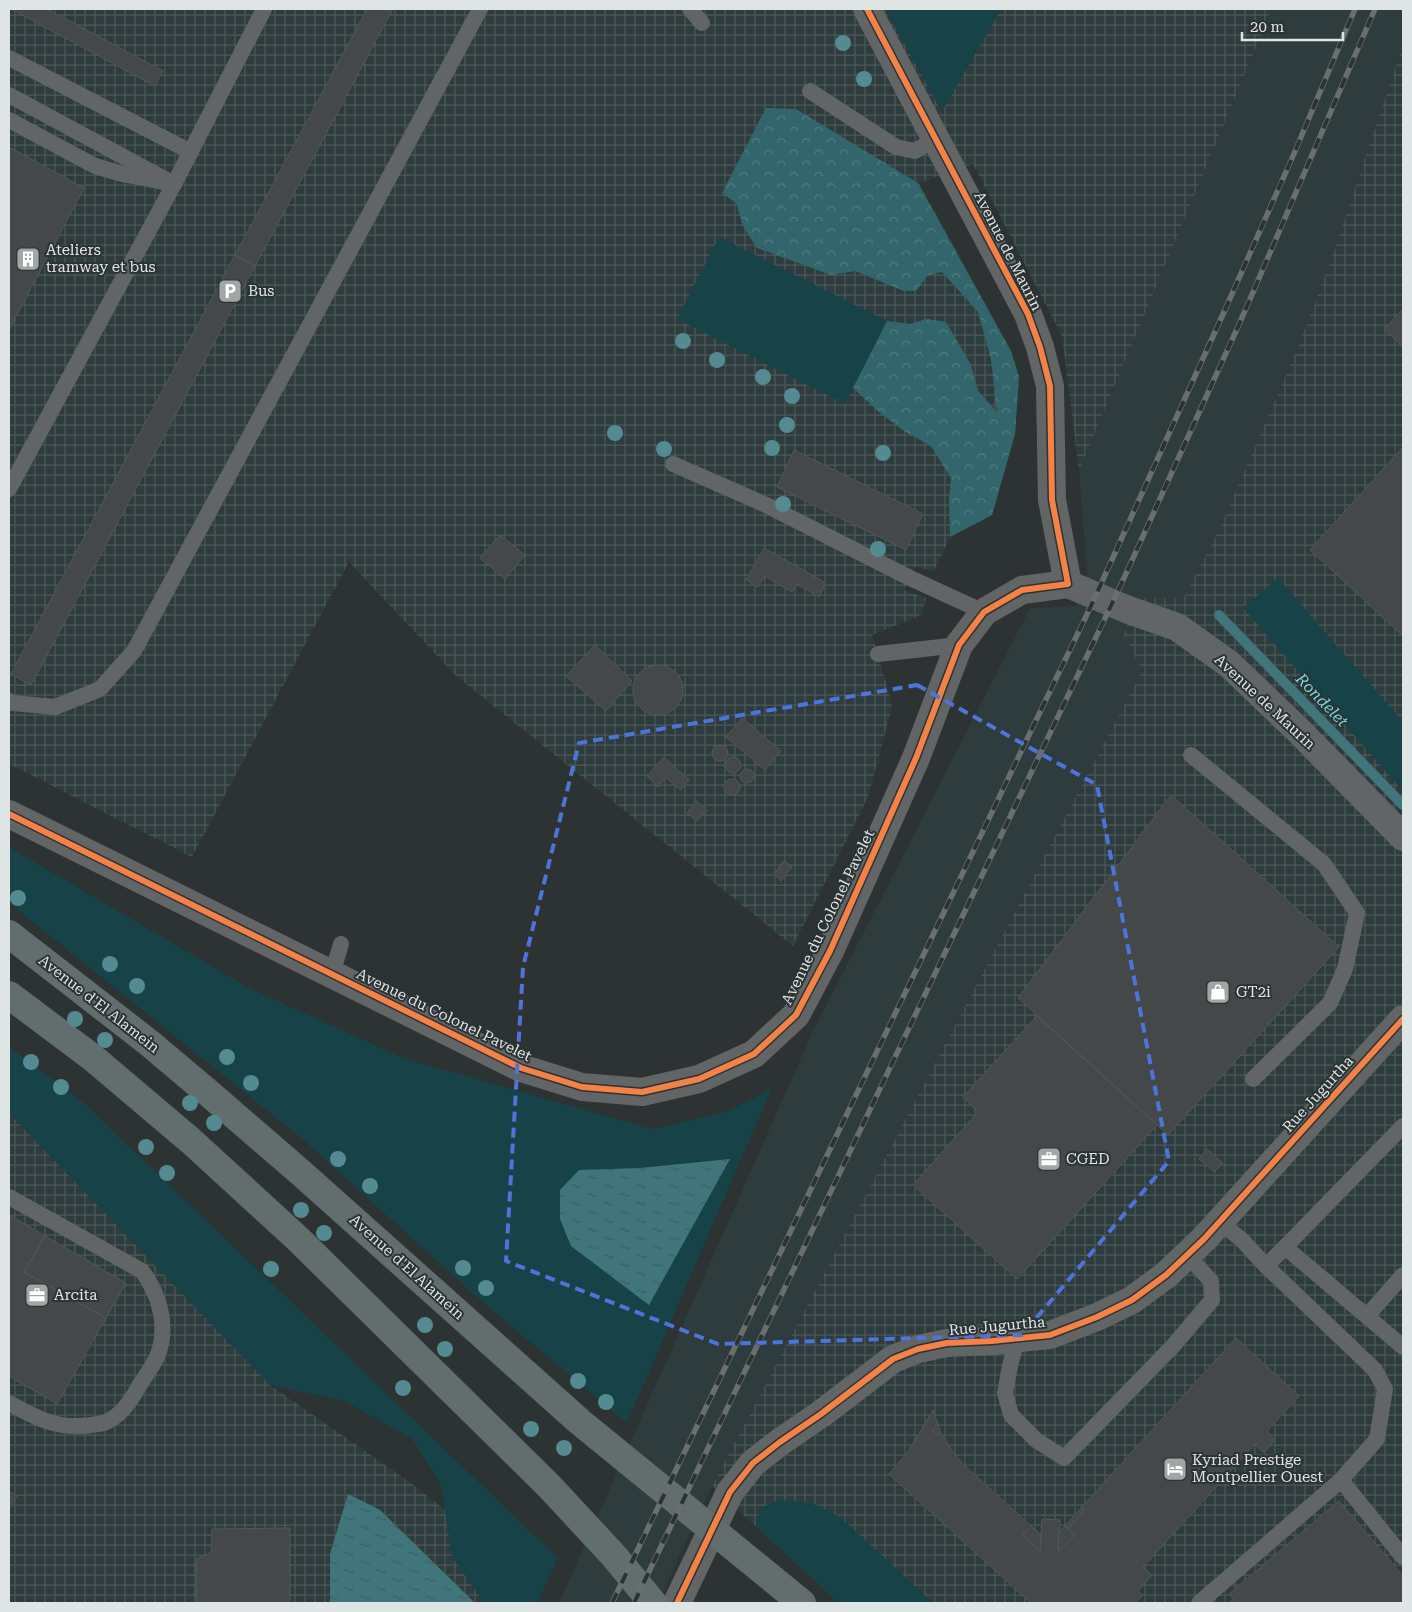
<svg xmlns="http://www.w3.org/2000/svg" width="1412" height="1612" viewBox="0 0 1412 1612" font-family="'Roboto Serif',serif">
  <defs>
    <pattern id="industrial-grid" width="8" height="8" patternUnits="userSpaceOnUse" patternTransform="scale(1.25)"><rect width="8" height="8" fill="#2e3c3e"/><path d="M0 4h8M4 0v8" fill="none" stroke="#4c585a"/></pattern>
    <pattern id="forest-crowns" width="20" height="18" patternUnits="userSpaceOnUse" patternTransform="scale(1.25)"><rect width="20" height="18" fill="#33666c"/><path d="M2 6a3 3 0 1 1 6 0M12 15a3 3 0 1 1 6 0" fill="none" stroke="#507c81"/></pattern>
    <pattern id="water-ripples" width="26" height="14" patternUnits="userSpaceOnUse" patternTransform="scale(1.25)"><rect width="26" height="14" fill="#40757c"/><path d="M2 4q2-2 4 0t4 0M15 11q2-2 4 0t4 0" fill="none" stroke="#425c60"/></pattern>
  </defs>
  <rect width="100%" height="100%" fill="#2d3232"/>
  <polygon fill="#2e3c3e" points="1272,9 1403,9 1403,45 1333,254 1299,345 1218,532 1183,599 1124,635 1142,671 712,1486 658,1603 559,1603 813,1031 1030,608 1075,606 1087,573 1079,471"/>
  <g fill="url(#industrial-grid)">
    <polygon points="9,9 885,9 942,111 1001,9 1272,9 1079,471 1062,336 973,164 919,183 1011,351 1019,377 1015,434 992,515 950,537 934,571 915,567 904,590 926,598 921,615 872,635 890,697 892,708 868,797 793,946 456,676 349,562 192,857 9,764"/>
    <polygon points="1403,45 1403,1603 839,1603 712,1486 1142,671 1124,635 1136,598 1183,599 1218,532 1299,345 1333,254"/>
    <polygon points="9,1113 270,1385 404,1478 505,1556 514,1603 9,1603"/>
  </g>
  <g fill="#174248">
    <polygon points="885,9 1001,9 942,111"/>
    <polygon points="719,237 887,321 845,404 677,319"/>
    <polygon points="1278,578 1403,722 1403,791 1243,608"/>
    <polygon points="9,847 251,989 406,1059 652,1129 729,1111 772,1088 627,1423 478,1298 300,1137 9,903"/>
    <polygon points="9,1047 85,1104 558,1558 538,1603 484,1603 452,1557 441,1485 412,1439 344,1401 270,1385 9,1113"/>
    <polygon points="779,1500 812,1503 840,1517 933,1603 839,1603 756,1526 760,1508"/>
  </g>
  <polygon fill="url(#forest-crowns)" points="766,108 796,109 918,183 1011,351 1019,377 1015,434 992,515 950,537 949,499 951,478 931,446 904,431 880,413 853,388 887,321 910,324 926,319 946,322 971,365 978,391 997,412 991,359 978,312 942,272 928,275 916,291 904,291 855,271 831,275 757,248 743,226 736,203 722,193"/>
  <g fill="url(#water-ripples)">
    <polygon points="730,1159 649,1305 571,1246 560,1219 560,1190 579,1170 640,1168"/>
    <polygon points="348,1494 380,1510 475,1603 330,1603 330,1554"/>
  </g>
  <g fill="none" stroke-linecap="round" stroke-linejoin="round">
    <polyline stroke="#40757c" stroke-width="10" points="1219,615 1403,805"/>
  </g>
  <g fill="#444849" stroke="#535757">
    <polygon points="11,9 47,9 163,71 155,86"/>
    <polygon points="367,9 393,9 255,266 235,255"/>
    <polygon points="9,147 84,188 9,330"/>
    <polygon points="235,255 255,266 31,685 11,674"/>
    <polygon points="1403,309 1403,347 1384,329"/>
    <polygon points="1403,447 1403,636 1310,550"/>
    <polygon points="794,450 923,514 906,550 777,487"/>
    <polygon points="500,535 525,555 505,579 480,558"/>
    <polygon points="764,548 826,583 819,597 797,584 792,592 765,576 758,587 746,580"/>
    <polygon points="595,645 632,681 606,711 566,676"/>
    <circle cx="658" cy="690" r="25"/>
    <polygon points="742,718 781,751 765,770 726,737"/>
    <circle cx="720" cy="753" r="8"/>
    <polygon points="664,757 689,780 681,790 666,778 658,787 647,776"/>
    <circle cx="733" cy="765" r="8"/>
    <circle cx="747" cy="776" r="7"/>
    <circle cx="732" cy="787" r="8"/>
    <polygon points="1171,795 1339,947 1168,1135 1018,998"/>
    <polygon points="696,801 707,810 697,821 687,813"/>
    <polygon points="784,861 792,867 781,881 774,874"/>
    <polygon points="1037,1016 1157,1125 1017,1279 913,1185 978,1112 963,1097"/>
    <polygon points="1207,1149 1223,1163 1214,1172 1199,1159"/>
    <polygon points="9,1215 45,1236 24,1272 106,1318 57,1404 9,1376"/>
    <polygon points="45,1236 126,1283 106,1318 24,1272"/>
    <polygon points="1236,1338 1299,1396 1267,1431 1275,1440 1264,1453 1255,1444 1143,1567 1152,1575 1138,1591 1142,1596 1135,1603 1031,1603 889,1474 908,1452 933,1410 938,1424 932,1430 938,1435 940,1432 953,1452 965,1466 1031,1526 1023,1535 1040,1551 1042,1519 1060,1520 1058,1550 1059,1551 1075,1535 1068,1528 1084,1510 1081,1508"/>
    <polygon points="938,1424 940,1432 938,1435 932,1430"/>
    <polygon points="9,1491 17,1496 9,1509"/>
    <polygon points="1339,1501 1403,1576 1403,1603 1229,1603 1233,1600 1230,1593"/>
    <polygon points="1081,1508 1084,1510 1068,1528 1065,1526"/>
    <polygon points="1031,1526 1041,1535 1040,1551 1023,1535"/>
    <polygon points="1065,1526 1075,1535 1059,1551 1058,1550 1059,1532"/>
    <polygon points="290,1528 290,1603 196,1603 196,1559 211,1553 212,1529"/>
  </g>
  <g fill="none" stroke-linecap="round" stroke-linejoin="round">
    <g stroke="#626566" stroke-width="16">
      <polyline points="690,9 702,23"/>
      <polyline points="9,58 191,152"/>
      <polyline points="810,91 896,147 915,151 935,139"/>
      <polyline points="9,95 174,184 264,9"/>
      <polyline points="9,120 95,166 122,174 174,184 9,489"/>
      <polyline points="673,464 764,504 910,578 984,612"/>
      <polyline points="878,654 959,645"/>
      <polyline points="9,701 13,703 55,707 100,689 134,651 480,9"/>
      <polyline points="1191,755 1324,864 1357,913 1345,969 1330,1003 1253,1079"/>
      <polyline points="332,974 341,944"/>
      <path d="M9 1197 142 1271C160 1295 169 1328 157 1357 152 1367 145 1377 139 1386 132 1399 121 1416 106 1422 102 1424 96 1424 91 1425 58 1430 36 1418 9 1403"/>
      <polyline points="1285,1247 1403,1126"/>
      <polyline points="1266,1266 1285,1247 1403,1347"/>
      <polyline points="1367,1316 1403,1275"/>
      <polyline points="1017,1339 1010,1366 1005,1393 1011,1415 1036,1440 1064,1458 1173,1346 1212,1300 1211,1281 1187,1255"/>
      <polyline points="1341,1480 1403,1557"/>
      <polyline points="1199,1603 1341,1480 1377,1439 1385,1389 1375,1370 1266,1266 1241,1239 1219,1222"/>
    </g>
    <g stroke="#626566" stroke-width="28">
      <polyline points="867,9 1028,314 1040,347 1050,386 1052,500 1068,584"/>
      <polyline points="1068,584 1126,609 1177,627 1229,664 1300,732 1403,837"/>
      <polyline points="9,814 521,1068 582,1087 642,1092 699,1079 754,1054 796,1015 830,951 916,758 959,645 984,612 1022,590 1068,584"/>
      <polyline points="677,1603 730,1492 753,1463 780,1442 821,1414 893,1359 918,1349 947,1343 992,1341 1050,1335 1097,1317 1132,1300 1166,1275 1204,1239 1403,1019"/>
    </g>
    <g stroke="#626d6e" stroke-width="28">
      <polyline points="9,934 148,1042 205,1090 300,1172 580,1422 802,1603"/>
      <polyline points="9,995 93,1058 191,1141 298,1239 549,1486 614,1556 653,1603"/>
    </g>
    <g stroke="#6b6e6e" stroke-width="5.5">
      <g id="rail">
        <polyline points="612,1603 1091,606 1224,312 1293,156 1355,9"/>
        <polyline points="634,1603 1119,589 1241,320 1375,9"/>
      </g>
    </g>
    <use href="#rail" stroke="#2b3334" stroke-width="4" stroke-dasharray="11" stroke-linecap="butt"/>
    <g stroke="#2b3334" stroke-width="9">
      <g id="cycleway">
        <polyline points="9,814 521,1068 582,1087 642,1092 699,1079 754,1054 796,1015 830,951 916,758 959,645 984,612 1022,590 1068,584 1052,500 1050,386 1040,347 1028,314 867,9"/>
        <polyline points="677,1603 730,1492 753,1463 780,1442 821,1414 893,1359 918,1349 947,1343 992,1341 1050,1335 1097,1317 1132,1300 1166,1275 1204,1239 1403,1019"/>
      </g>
    </g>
    <use href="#cycleway" stroke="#f48246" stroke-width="6"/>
  </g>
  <g fill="#548a91">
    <circle cx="843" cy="43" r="8"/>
    <circle cx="864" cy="79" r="8"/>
    <circle cx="683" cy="341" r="8"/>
    <circle cx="717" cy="360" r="8"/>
    <circle cx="763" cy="377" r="8"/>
    <circle cx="792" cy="396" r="8"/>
    <circle cx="787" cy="425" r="8"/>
    <circle cx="615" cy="433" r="8"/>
    <circle cx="772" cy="448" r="8"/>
    <circle cx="664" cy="449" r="8"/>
    <circle cx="883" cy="453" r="8"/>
    <circle cx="783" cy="504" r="8"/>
    <circle cx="878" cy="549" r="8"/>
    <circle cx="18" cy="898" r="8"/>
    <circle cx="110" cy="964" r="8"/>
    <circle cx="137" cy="986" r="8"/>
    <circle cx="75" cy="1019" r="8"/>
    <circle cx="105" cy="1040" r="8"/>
    <circle cx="227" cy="1057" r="8"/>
    <circle cx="31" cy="1062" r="8"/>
    <circle cx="251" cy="1083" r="8"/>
    <circle cx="61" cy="1087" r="8"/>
    <circle cx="190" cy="1103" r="8"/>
    <circle cx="214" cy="1123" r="8"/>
    <circle cx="146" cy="1147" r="8"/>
    <circle cx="338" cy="1159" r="8"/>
    <circle cx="167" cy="1173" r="8"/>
    <circle cx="370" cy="1186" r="8"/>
    <circle cx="301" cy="1210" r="8"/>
    <circle cx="324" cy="1233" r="8"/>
    <circle cx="463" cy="1268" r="8"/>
    <circle cx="271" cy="1269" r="8"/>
    <circle cx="486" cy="1288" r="8"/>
    <circle cx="425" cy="1325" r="8"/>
    <circle cx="445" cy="1349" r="8"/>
    <circle cx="578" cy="1381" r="8"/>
    <circle cx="403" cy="1388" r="8"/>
    <circle cx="606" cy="1402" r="8"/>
    <circle cx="531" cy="1429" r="8"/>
    <circle cx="564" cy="1448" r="8"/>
  </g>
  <path fill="none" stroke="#4e74db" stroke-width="4" stroke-dasharray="10 6" stroke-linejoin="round" d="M917 685 1097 785 1169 1161 1022 1335 718 1344 506 1261 523 967 579 743Z"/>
  <defs>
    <g id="building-square" transform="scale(1.25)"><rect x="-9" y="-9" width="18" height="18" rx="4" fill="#a1a6a6" stroke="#2b3334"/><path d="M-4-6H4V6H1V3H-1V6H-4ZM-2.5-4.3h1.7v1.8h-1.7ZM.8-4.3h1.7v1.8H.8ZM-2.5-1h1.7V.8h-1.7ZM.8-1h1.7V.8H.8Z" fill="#fff"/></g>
    <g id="parking-square" transform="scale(1.25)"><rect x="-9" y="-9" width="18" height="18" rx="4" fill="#a1a6a6" stroke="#2b3334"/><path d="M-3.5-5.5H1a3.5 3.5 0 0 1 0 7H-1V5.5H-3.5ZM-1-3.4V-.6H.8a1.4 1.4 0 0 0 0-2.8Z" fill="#fff"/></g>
    <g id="shop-square" transform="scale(1.25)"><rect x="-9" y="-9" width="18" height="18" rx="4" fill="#a1a6a6" stroke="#2b3334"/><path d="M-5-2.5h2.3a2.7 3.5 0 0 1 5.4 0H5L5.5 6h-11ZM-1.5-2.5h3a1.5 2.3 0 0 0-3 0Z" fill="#fff"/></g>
    <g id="office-square" transform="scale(1.25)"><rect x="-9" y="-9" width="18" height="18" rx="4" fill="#a1a6a6" stroke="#2b3334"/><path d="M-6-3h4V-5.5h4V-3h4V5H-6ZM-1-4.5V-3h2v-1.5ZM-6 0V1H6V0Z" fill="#fff"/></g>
    <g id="hotel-square" transform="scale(1.25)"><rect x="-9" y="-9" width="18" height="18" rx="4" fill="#a1a6a6" stroke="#2b3334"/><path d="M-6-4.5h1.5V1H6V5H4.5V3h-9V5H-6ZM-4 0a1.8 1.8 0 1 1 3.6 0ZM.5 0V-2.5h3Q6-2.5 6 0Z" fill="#fff"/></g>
  </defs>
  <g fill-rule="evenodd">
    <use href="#building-square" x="28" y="259"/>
    <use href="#parking-square" x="230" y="291"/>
    <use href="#shop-square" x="1218" y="992"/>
    <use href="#office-square" x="1049" y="1159"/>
    <use href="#office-square" x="37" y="1295"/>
    <use href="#hotel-square" x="1175" y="1469"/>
  </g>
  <g text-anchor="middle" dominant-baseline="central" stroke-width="4" stroke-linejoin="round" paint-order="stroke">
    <g font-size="15" fill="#dfe4e4" stroke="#2b3334" text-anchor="start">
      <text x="46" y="250">Ateliers<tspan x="46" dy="17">tramway et bus</tspan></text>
      <text x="248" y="291">Bus</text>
      <text x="1236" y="992">GT2i</text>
      <text x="1066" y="1159">CGED</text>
      <text x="54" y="1295">Arcita</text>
      <text x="1192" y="1460">Kyriad Prestige<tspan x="1192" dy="17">Montpellier Ouest</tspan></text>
    </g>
    <g font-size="15" fill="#dfe4e4" stroke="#2b3334">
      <text transform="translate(1008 251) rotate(63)">Avenue de Maurin</text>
      <text transform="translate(1265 702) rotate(43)">Avenue de Maurin</text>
      <text transform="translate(828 917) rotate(-64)">Avenue du Colonel Pavelet</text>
      <text transform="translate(99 1004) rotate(38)">Avenue d'El Alamein</text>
      <text transform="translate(444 1015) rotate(26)">Avenue du Colonel Pavelet</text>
      <text transform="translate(1318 1094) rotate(-48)">Rue Jugurtha</text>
      <text transform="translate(407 1267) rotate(42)">Avenue d'El Alamein</text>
      <text transform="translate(997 1326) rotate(-5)">Rue Jugurtha</text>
    </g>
    <g font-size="16" font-style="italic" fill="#77d6e1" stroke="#2b3334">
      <text transform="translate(1322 700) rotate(46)">Rondelet</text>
    </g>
  </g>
  <rect width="1412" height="1612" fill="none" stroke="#dfe4e4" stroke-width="20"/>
  <path d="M1242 32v8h101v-8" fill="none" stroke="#dfe4e4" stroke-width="2.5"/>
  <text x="1250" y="32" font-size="15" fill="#dfe4e4" stroke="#2b3334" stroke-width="4" paint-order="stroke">20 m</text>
</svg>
